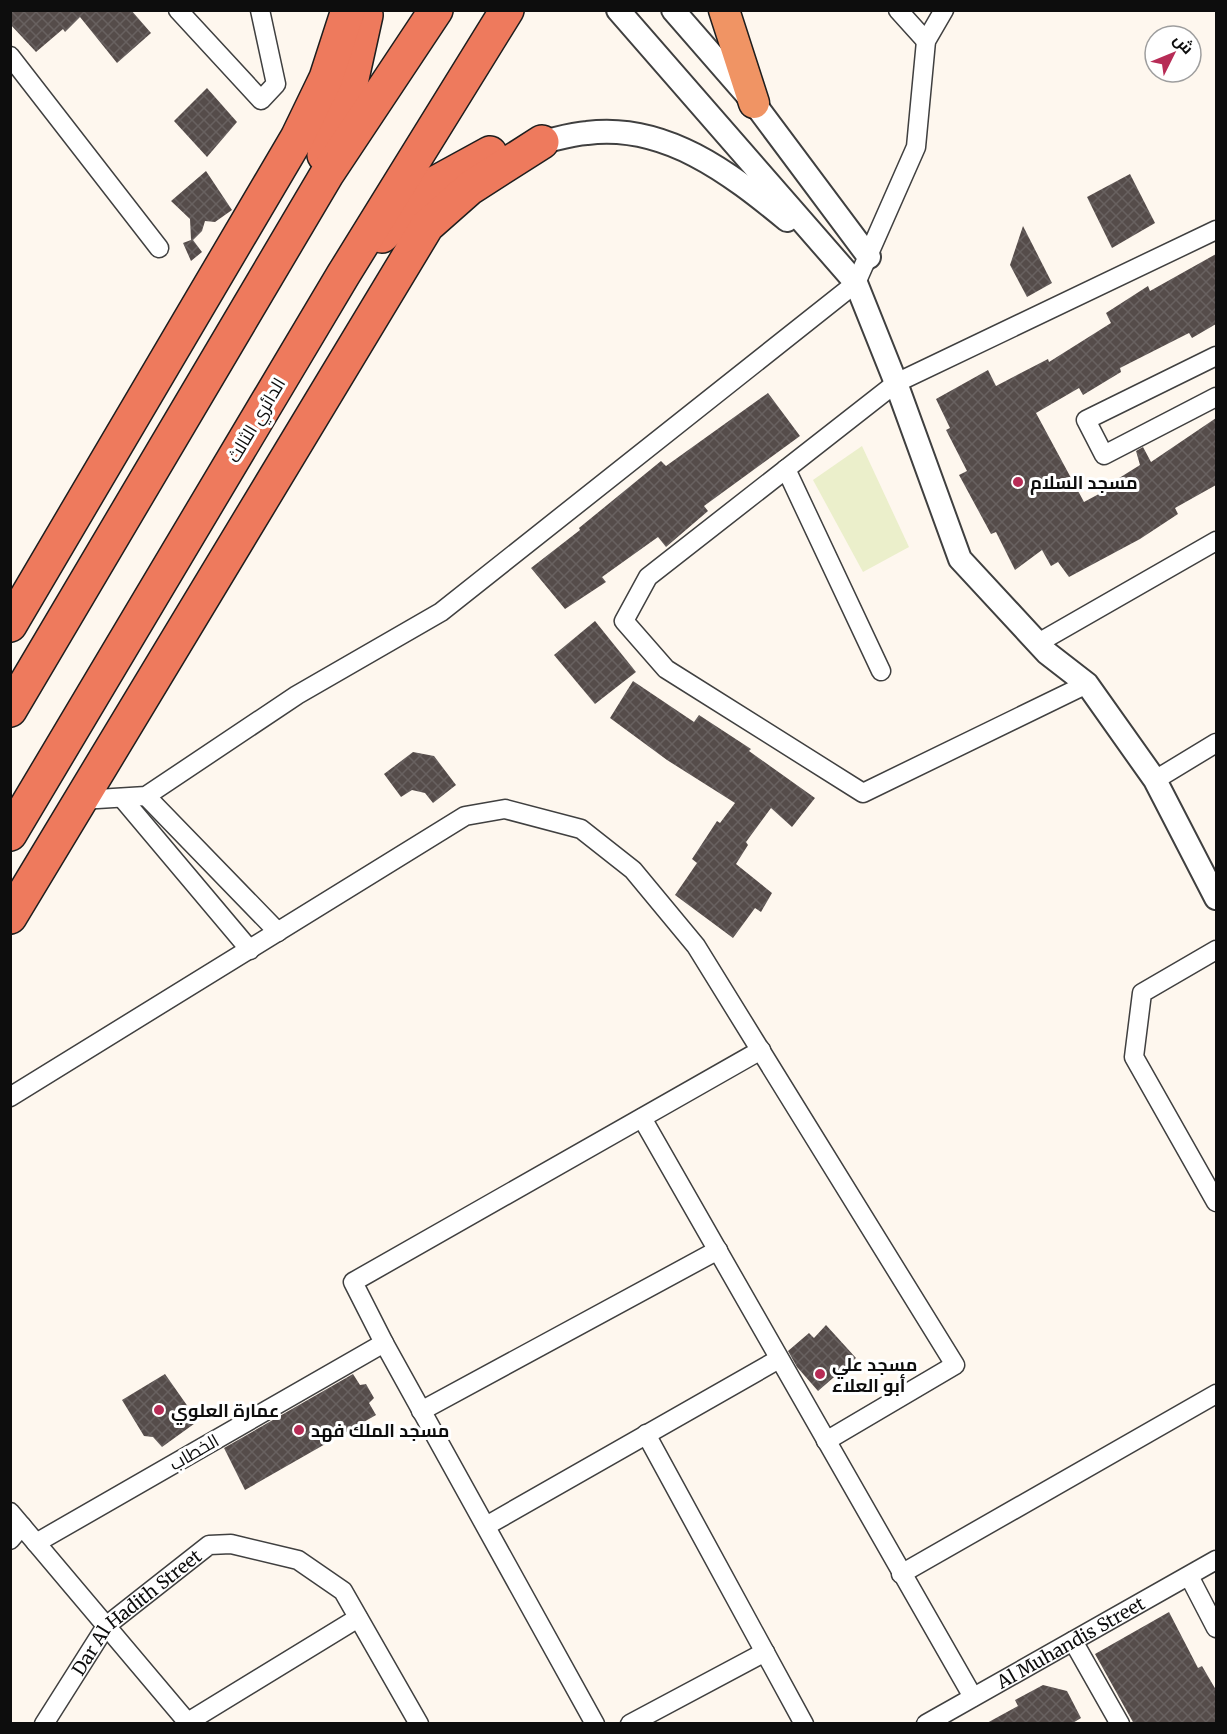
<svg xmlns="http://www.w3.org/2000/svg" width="1227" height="1734" viewBox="0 0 1227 1734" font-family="Merriweather,Cairo,serif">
  <defs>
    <pattern id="building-cross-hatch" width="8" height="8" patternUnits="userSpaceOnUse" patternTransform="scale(1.5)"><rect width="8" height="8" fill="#554c4a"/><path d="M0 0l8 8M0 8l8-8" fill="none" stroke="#686160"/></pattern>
  </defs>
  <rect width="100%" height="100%" fill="#fef7ee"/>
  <polygon fill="#ebefcb" points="862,446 909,547 863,572 813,480"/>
  <g fill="url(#building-cross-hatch)">
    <polygon points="10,10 131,10 151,33 117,63 80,17 65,32 63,29 36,52 10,24"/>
    <polygon points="207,88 237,122 207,157 174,121"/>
    <polygon points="206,171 232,210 215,222 205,221 202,231 193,240 202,252 191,261 183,243 191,240 190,219 171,201"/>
    <polygon points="1130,174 1155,223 1112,248 1087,197"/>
    <polygon points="1023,226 1052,283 1027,297 1010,265"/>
    <polygon points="1216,254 1216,324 1192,338 1189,333 1120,368 1121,372 1083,395 1079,388 1036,413 1084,502 1110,488 1108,485 1140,465 1136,451 1143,447 1151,462 1216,418 1216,485 1175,508 1178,514 1140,539 1069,577 1058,562 1051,566 1042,550 1015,570 996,532 991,534 959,475 967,471 946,430 950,428 936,399 988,370 996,386 1048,359 1049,362 1111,323 1106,313 1148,286 1150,291"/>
    <polygon points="768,393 800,436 704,506 708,511 666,547 658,537 602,577 606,582 565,609 531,568 580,530 579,528 661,461 666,466"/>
    <polygon points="595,621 636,672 595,704 554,655"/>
    <polygon points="633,681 694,722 699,715 751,749 749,751 815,798 792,827 771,808 746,842 748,845 736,864 772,893 761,912 755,908 733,938 675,895 697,863 692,859 717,821 720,823 735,803 667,760 610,718"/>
    <polygon points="413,752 434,756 456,785 433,803 425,793 412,790 401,797 384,774"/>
    <polygon points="826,1325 856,1358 818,1391 797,1367 788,1351 809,1333 814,1338"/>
    <polygon points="165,1374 198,1421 162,1447 153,1437 144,1436 122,1400"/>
    <polygon points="353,1374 360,1385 366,1384 374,1398 369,1403 376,1415 245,1490 224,1448"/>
    <polygon points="1169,1612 1198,1668 1202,1666 1216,1690 1216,1724 1134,1724 1095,1654"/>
    <polygon points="1043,1685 1067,1691 1081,1718 1071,1724 985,1724 1018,1706 1015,1700"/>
  </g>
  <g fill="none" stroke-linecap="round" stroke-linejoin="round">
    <g stroke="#404040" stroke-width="21">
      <g id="minor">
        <polyline points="178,10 261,100 276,84 260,10"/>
        <polyline points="898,10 926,41"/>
        <polyline points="10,56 159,248"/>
        <polyline points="1216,356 1086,420 1104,455 1216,397"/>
        <polyline points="786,469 881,671"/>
        <polyline points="1038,643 1216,541"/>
        <polyline points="1087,684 863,793 666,669 624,621 648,577 896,383 1216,230"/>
        <polyline points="1155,780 1216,743"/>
        <polyline points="146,796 278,932"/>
        <polyline points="122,798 250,950"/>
        <polyline points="81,800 146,796 297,695 441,612 856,283 916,147 926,41 944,10"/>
        <polyline points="1216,950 1142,993 1134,1057 1216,1202"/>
        <polyline points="10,1097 465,816 505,809 581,829 633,870 696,946 955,1365 826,1441"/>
        <polyline points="642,1118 973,1697"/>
        <polyline points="421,1411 718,1250"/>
        <polyline points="646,1434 804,1724"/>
        <polyline points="10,1512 189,1724"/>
        <polyline points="486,1526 779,1359"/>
        <polyline points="10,1540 22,1526"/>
        <polyline points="36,1543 384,1343"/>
        <polyline points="901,1574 1216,1394"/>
        <polyline points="1189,1576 1216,1628"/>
        <polyline points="1073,1641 1120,1724"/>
        <polyline points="188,1722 358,1618"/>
        <path id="s1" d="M44 1724 106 1626 209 1545 231 1544 298 1560 343 1591 419 1724"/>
        <polyline points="595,1724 384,1343 353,1282 761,1050"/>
        <polyline points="630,1724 765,1652"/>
        <path id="s2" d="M926 1724 1216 1560"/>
      </g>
    </g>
    <g stroke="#404040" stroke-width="26">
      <g id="tertiary">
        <polyline points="618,10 856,283 896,383 960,559 1047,653 1087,684 1155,780 1216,898"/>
        <polyline points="673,10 754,103 869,257"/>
        <path d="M542 142C556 139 572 134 587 133 665 123 730 173 787 220"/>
      </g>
    </g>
    <g stroke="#1e1e1e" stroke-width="33">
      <polyline id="trunk" points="724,10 754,103"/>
    </g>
    <g stroke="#1e1e1e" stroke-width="36">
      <g id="motorway">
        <polyline points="324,155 351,83 366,15"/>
        <polyline points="382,236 437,182 490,153"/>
        <polyline points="10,625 297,138 326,78 348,10"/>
        <polyline points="10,710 327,174 436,10"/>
        <polyline points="10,834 343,275 507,10"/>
        <polyline points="10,917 427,226 470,188 542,142"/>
      </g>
    </g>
    <use href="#minor" stroke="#fff" stroke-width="18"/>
    <use href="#tertiary" stroke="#fff" stroke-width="22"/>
    <use href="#trunk" stroke="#f09464" stroke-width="30"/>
    <use href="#motorway" stroke="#ee7a5d" stroke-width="33"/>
  </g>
  <g fill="#b72c56" stroke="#fff" stroke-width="2">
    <circle cx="1018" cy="482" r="6"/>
    <circle cx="820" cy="1374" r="6"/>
    <circle cx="159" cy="1410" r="6"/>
    <circle cx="299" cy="1430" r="6"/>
  </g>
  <g text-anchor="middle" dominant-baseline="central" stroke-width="6" stroke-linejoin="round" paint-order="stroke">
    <g font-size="18" fill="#0d0d0d" stroke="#fff">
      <text transform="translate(256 420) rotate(-59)">الدائري الثالث</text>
      <text transform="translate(194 1452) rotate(-30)">الخطاب</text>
      <text stroke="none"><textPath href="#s1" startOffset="147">Dar Al Hadith Street</textPath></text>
      <text stroke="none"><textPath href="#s2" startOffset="166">Al Muhandis Street</textPath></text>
    </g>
    <g font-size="18" font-weight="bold" fill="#0d0d0d" stroke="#fff" text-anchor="start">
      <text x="1030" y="482">مسجد السلام</text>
      <text x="832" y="1364">مسجد علي<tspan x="832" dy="21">أبو العلاء</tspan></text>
      <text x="171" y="1410">عمارة العلوي</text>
      <text x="311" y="1430">مسجد الملك فهد</text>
    </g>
  </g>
  <rect width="1227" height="1734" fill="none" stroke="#0d0d0d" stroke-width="24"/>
  <g transform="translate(1173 54) rotate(47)"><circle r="28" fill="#ffffff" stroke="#9e9e9e" stroke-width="1.5"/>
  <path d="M0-4.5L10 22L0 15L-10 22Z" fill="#b72c56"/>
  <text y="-9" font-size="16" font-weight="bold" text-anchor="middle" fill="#0d0d0d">ش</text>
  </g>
</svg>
